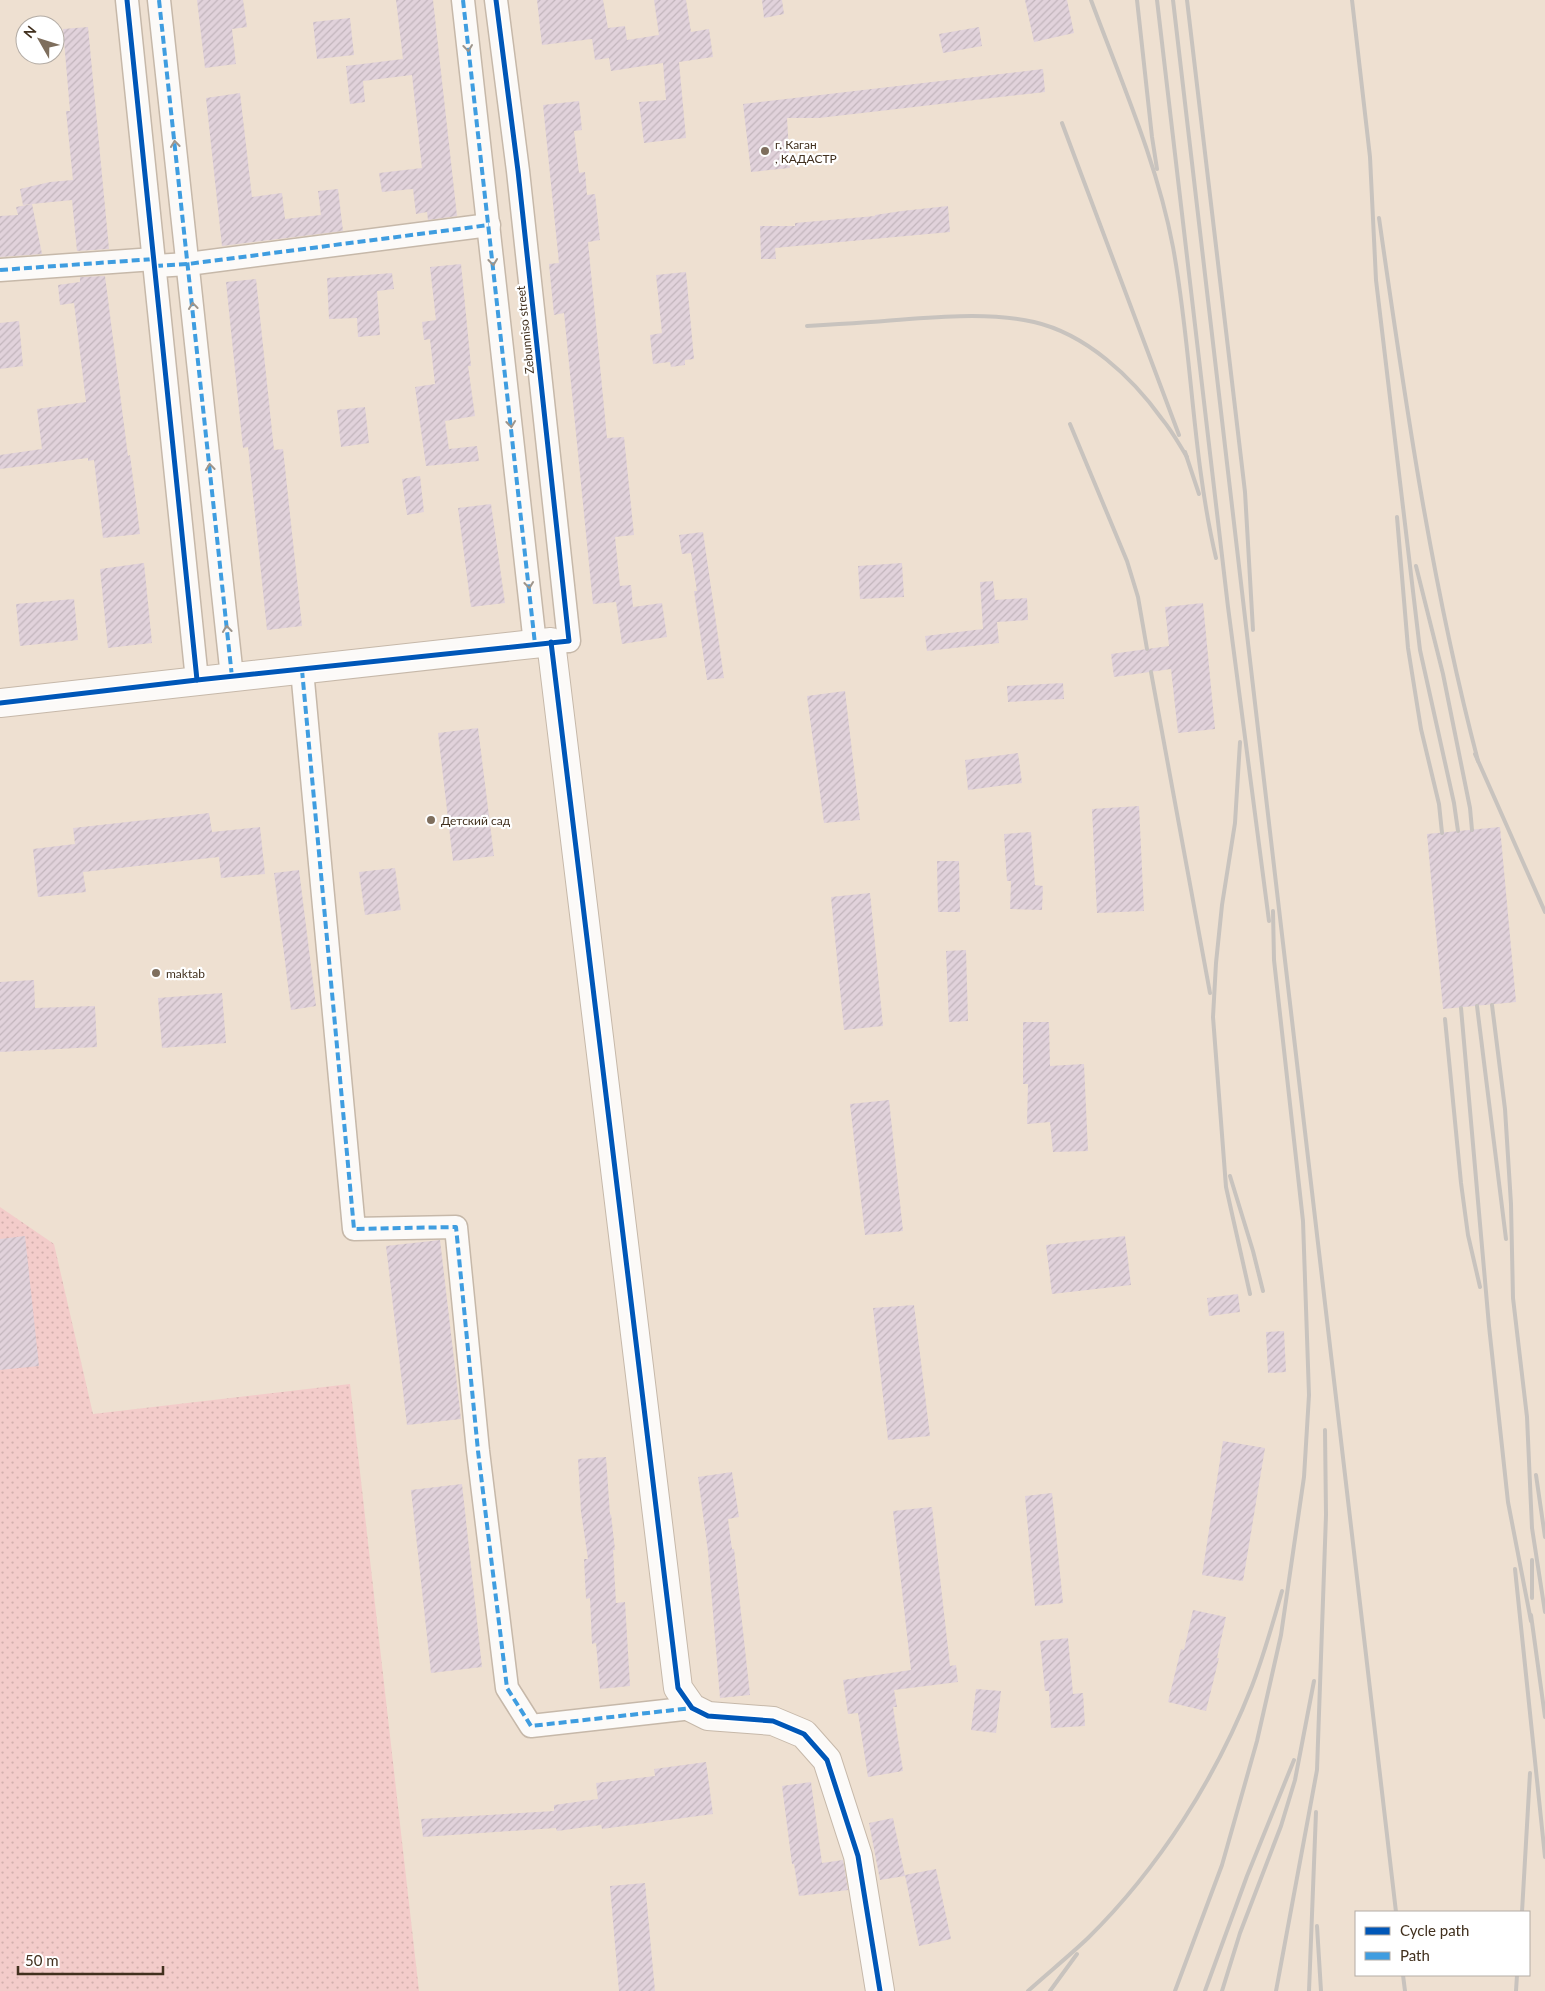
<svg xmlns="http://www.w3.org/2000/svg" width="1545" height="1991" viewBox="0 0 1545 1991" font-family="Lato,sans-serif">
  <defs>
    <pattern id="grass-dots" width="8" height="8" patternUnits="userSpaceOnUse" patternTransform="scale(1.25)"><rect width="8" height="8" fill="#f3ccca"/><path d="M2 2h.1M6 6h.1" fill="none" stroke="#d2b0ad" stroke-width="1.8" stroke-linecap="round"/></pattern>
    <pattern id="building-hatch" width="6" height="6" patternUnits="userSpaceOnUse" patternTransform="scale(1.25)"><rect width="6" height="6" fill="#e1d2db"/><path d="M-1 1l2-2M0 6l6-6M5 7l2-2" fill="none" stroke="#c2b5bc"/></pattern>
  </defs>
  <rect width="100%" height="100%" fill="#eee0d1"/>
  <polygon fill="url(#grass-dots)" points="0,1207 54,1244 93,1414 350,1384 419,1991 0,1991"/>
  <g fill="url(#building-hatch)">
    <polygon points="197,0 243,0 247,27 232,29 236,64 205,68"/>
    <polygon points="396,0 433,0 457,216 428,220 427,212 416,214 413,189 382,192 379,173 422,168 412,75 363,81 365,102 350,104 346,66 403,59"/>
    <polygon points="537,0 603,0 608,28 625,26 627,40 659,35 654,0 686,0 691,32 709,29 713,57 679,62 686,138 644,143 639,102 666,100 663,63 611,71 609,58 595,60 592,39 542,45"/>
    <polygon points="762,0 782,0 784,14 764,18"/>
    <polygon points="1025,0 1067,0 1074,33 1034,42"/>
    <polygon points="350,18 354,55 317,59 313,22"/>
    <polygon points="88,27 109,249 77,251 72,200 32,204 42,254 0,257 0,216 18,215 16,207 32,204 23,205 20,189 50,182 73,180 66,111 70,111 63,29"/>
    <polygon points="979,27 982,46 943,53 939,34"/>
    <polygon points="1043,69 1045,92 819,118 787,118 790,168 751,172 743,104"/>
    <polygon points="240,93 252,197 282,193 285,219 321,215 318,191 338,189 343,231 222,246 206,98"/>
    <polygon points="579,101 582,130 574,131 579,173 585,172 587,195 595,194 600,240 588,242 607,438 624,437 634,535 615,537 620,586 631,585 633,607 662,603 667,637 622,644 616,602 593,604 564,313 554,315 549,264 559,263 543,105"/>
    <polygon points="948,206 950,232 775,248 776,259 761,259 760,226 795,226 795,223 875,216 875,215 902,211"/>
    <polygon points="461,264 471,366 468,366 475,416 445,421 449,449 477,446 479,461 426,466 415,387 435,384 430,339 424,340 422,322 436,320 430,267"/>
    <polygon points="686,272 694,359 685,360 685,365 671,367 670,362 653,364 650,335 662,333 656,275"/>
    <polygon points="392,273 394,289 377,291 380,335 358,337 357,318 329,319 327,278"/>
    <polygon points="105,276 128,456 130,455 140,534 103,538 94,460 88,461 88,458 0,469 0,455 42,449 37,409 86,402 74,303 60,305 58,285 80,282 80,277"/>
    <polygon points="256,279 274,450 283,449 302,626 267,630 248,447 243,448 226,282"/>
    <polygon points="19,321 23,366 0,369 0,323"/>
    <polygon points="365,407 369,443 341,447 337,410"/>
    <polygon points="420,476 424,512 407,515 402,479"/>
    <polygon points="491,504 505,603 471,607 458,508"/>
    <polygon points="703,532 724,678 707,680 694,591 697,591 691,553 682,554 679,535"/>
    <polygon points="144,563 152,643 108,648 100,569"/>
    <polygon points="902,563 904,597 860,599 858,566"/>
    <polygon points="993,581 995,600 1027,598 1028,620 997,622 999,643 927,651 925,636 983,629 980,582"/>
    <polygon points="74,599 78,640 20,646 16,604"/>
    <polygon points="1203,603 1215,729 1178,733 1171,669 1114,677 1111,654 1169,646 1165,607"/>
    <polygon points="1063,683 1064,699 1008,702 1007,686"/>
    <polygon points="845,691 860,820 824,823 807,696"/>
    <polygon points="478,728 494,856 453,861 438,733"/>
    <polygon points="1018,753 1022,783 968,790 965,760"/>
    <polygon points="1139,806 1144,911 1097,913 1092,809"/>
    <polygon points="209,813 212,832 260,827 265,874 221,878 219,857 83,872 86,892 38,897 33,849 75,844 73,828"/>
    <polygon points="1500,827 1516,1002 1443,1009 1427,834"/>
    <polygon points="1031,832 1035,885 1043,886 1042,910 1010,909 1011,881 1007,881 1004,834"/>
    <polygon points="937,861 959,861 960,912 938,912"/>
    <polygon points="395,868 401,910 365,915 359,872"/>
    <polygon points="299,870 316,1006 291,1010 274,873"/>
    <polygon points="870,893 883,1026 844,1030 831,897"/>
    <polygon points="966,950 968,1021 949,1022 946,951"/>
    <polygon points="34,980 35,1008 95,1006 97,1047 0,1052 0,982"/>
    <polygon points="222,993 226,1043 162,1048 158,998"/>
    <polygon points="1023,1022 1049,1022 1050,1066 1084,1064 1088,1151 1053,1152 1050,1122 1027,1124 1028,1084 1023,1084"/>
    <polygon points="889,1100 903,1231 865,1235 850,1104"/>
    <polygon points="25,1236 39,1366 0,1370 0,1239"/>
    <polygon points="1125,1236 1131,1285 1052,1294 1046,1245"/>
    <polygon points="440,1240 461,1419 407,1425 386,1246"/>
    <polygon points="1238,1294 1240,1312 1209,1316 1207,1298"/>
    <polygon points="914,1305 930,1436 888,1440 873,1308"/>
    <polygon points="1284,1331 1286,1372 1268,1373 1266,1332"/>
    <polygon points="1223,1441 1265,1448 1243,1581 1202,1575"/>
    <polygon points="606,1457 610,1515 611,1514 615,1550 613,1550 616,1603 625,1602 630,1686 600,1689 596,1643 592,1644 590,1598 586,1599 584,1559 588,1559 581,1512 578,1459"/>
    <polygon points="732,1472 739,1517 728,1519 732,1549 734,1549 750,1695 720,1698 708,1552 698,1477"/>
    <polygon points="462,1484 482,1667 431,1673 411,1490"/>
    <polygon points="1052,1493 1063,1603 1035,1606 1025,1496"/>
    <polygon points="932,1507 950,1666 956,1665 958,1682 894,1690 897,1707 893,1707 903,1771 868,1777 858,1713 848,1714 843,1680 911,1670 893,1511"/>
    <polygon points="1193,1610 1226,1617 1217,1658 1219,1658 1206,1711 1168,1702 1181,1649 1184,1650"/>
    <polygon points="1068,1638 1073,1694 1083,1693 1085,1726 1051,1728 1049,1691 1045,1691 1040,1641"/>
    <polygon points="976,1689 1001,1691 996,1733 971,1730"/>
    <polygon points="706,1762 713,1814 602,1829 601,1825 557,1831 556,1828 423,1837 421,1819 554,1811 554,1805 598,1799 596,1783 655,1776 654,1769"/>
    <polygon points="811,1782 822,1863 843,1860 848,1890 799,1896 794,1864 792,1864 782,1786"/>
    <polygon points="893,1818 905,1876 880,1880 869,1823"/>
    <polygon points="936,1869 951,1939 919,1946 905,1875"/>
    <polygon points="645,1883 655,1991 619,1991 610,1886"/>
  </g>
  <g fill="none" stroke-linecap="round" stroke-linejoin="round">
    <g stroke="#c6b8a9" stroke-width="25">
      <g id="minor">
        <polyline points="127,0 197,680"/>
        <polyline points="159,0 232,677"/>
        <polyline points="463,0 535,644"/>
        <polyline points="496,0 518,171 569,641 551,642"/>
        <polyline points="155,266 188,264 489,225"/>
        <polyline points="0,270 154,259"/>
        <polyline points="302,670 354,1229 456,1227 478,1451 507,1688 531,1726 692,1708"/>
      </g>
    </g>
    <g stroke="#c6b8a9" stroke-width="30">
      <polyline id="tertiary" points="0,703 551,642 678,1688 692,1708 708,1716 773,1721 804,1734 827,1760 858,1856 880,1991"/>
    </g>
    <use href="#minor" stroke="#fcfaf8" stroke-width="22"/>
    <use href="#tertiary" stroke="#fcfaf8" stroke-width="28"/>
    <g stroke="#c8c3be" stroke-width="4">
      <path d="M1091 0C1121 81 1157 162 1173 247 1192 350 1192 456 1216 558"/>
      <polyline points="1137,0 1152,137 1157,169"/>
      <polyline points="1157,0 1228,607 1269,921"/>
      <polyline points="1173,0 1396,1912"/>
      <polyline points="1187,0 1245,492 1253,630"/>
      <polyline points="1352,0 1370,157 1376,280 1420,650 1454,803 1458,831"/>
      <polyline points="1062,123 1179,435"/>
      <path d="M1379 218C1405 400 1431 582 1478 761"/>
      <path d="M807 326C841 324 875 322 909 319 950 316 994 313 1034 322 1086 334 1132 377 1162 419 1172 431 1179 444 1187 457"/>
      <polyline points="1070,424 1127,561 1138,597 1147,649"/>
      <polyline points="1185,452 1199,494"/>
      <polyline points="1397,517 1408,648 1421,729 1439,804 1442,833"/>
      <polyline points="1416,566 1443,674 1470,808 1472,830"/>
      <polyline points="1151,672 1210,993"/>
      <polyline points="1240,742 1235,823 1222,905 1216,963 1213,1017 1226,1187 1250,1294"/>
      <polyline points="1475,754 1545,912"/>
      <polyline points="1492,1005 1505,1109 1511,1204 1513,1298 1527,1417 1532,1528 1545,1612"/>
      <polyline points="1477,1006 1506,1239"/>
      <polyline points="1461,1008 1489,1326 1508,1502 1531,1621"/>
      <polyline points="1445,1019 1461,1183 1468,1235 1480,1287"/>
      <polyline points="1230,1176 1253,1251 1263,1291"/>
      <polyline points="1536,1475 1545,1537"/>
      <polyline points="1515,1569 1545,1857"/>
      <polyline points="1532,1598 1532,1560"/>
      <polyline points="1531,1615 1545,1717"/>
      <polyline points="1522,1912 1530,1773"/>
      <polyline points="1317,1926 1321,1991"/>
      <polyline points="1403,1975 1405,1991"/>
      <path d="M1028 1991C1048 1973 1069 1956 1088 1938 1159 1868 1216 1778 1252 1686 1264 1655 1273 1623 1282 1591"/>
      <polyline points="1050,1991 1077,1954"/>
      <polyline points="1175,1991 1222,1865 1257,1741 1281,1635 1304,1477 1309,1395 1303,1221 1274,960 1273,911"/>
      <polyline points="1205,1991 1247,1876 1294,1760"/>
      <polyline points="1222,1991 1240,1933 1281,1826 1295,1780 1314,1681"/>
      <polyline points="1276,1991 1317,1770 1326,1515 1325,1430"/>
      <polyline points="1309,1991 1316,1812"/>
      <polyline points="1516,1991 1517,1975"/>
    </g>
    <g stroke="#3f9de0" stroke-width="4" stroke-dasharray="8 4" stroke-linecap="butt">
      <polyline points="159,0 232,677"/>
      <polyline points="463,0 535,644"/>
      <polyline points="155,266 188,264 489,225"/>
      <polyline points="0,270 154,259"/>
      <polyline points="302,670 354,1229 456,1227 478,1451 507,1688 531,1726 692,1708"/>
    </g>
    <g stroke="#fff" stroke-width="8">
      <g id="cycleway">
        <polyline points="127,0 197,680"/>
        <polyline points="551,642 678,1688 692,1708 708,1716 773,1721 804,1734 827,1760 858,1856 880,1991"/>
        <polyline points="0,703 197,680 569,641 518,171 496,0"/>
      </g>
    </g>
    <use href="#cycleway" stroke="#0057b8" stroke-width="5"/>
  </g>
  <defs><path id="oneway-chevron" d="M-2-3.5L2.5 0L-2 3.5" fill="none" stroke-width="1.6" stroke-linecap="round" stroke-linejoin="round" transform="scale(1.25)"/></defs>
  <g stroke="#9e958b">
    <use href="#oneway-chevron" transform="translate(468 48) rotate(83)"/>
    <use href="#oneway-chevron" transform="translate(175 144) rotate(-96)"/>
    <use href="#oneway-chevron" transform="translate(493 262) rotate(84)"/>
    <use href="#oneway-chevron" transform="translate(193 306) rotate(-96)"/>
    <use href="#oneway-chevron" transform="translate(511 424) rotate(84)"/>
    <use href="#oneway-chevron" transform="translate(210 467) rotate(-96)"/>
    <use href="#oneway-chevron" transform="translate(529 585) rotate(84)"/>
    <use href="#oneway-chevron" transform="translate(227 629) rotate(-96)"/>
  </g>
  <g fill="#7e6e5d" stroke="#fff" stroke-width="2">
    <circle cx="765" cy="151" r="5"/>
    <circle cx="431" cy="820" r="5"/>
    <circle cx="156" cy="973" r="5"/>
  </g>
  <g text-anchor="middle" dominant-baseline="central" stroke-width="4.5" stroke-linejoin="round" paint-order="stroke">
    <g font-size="12" fill="#41301e" stroke="#fff" text-anchor="start">
      <text x="775" y="144">г. Каган<tspan x="775" dy="14">, КАДАСТР</tspan></text>
      <text x="441" y="820">Детский сад</text>
      <text x="166" y="973">maktab</text>
    </g>
    <g font-size="12" fill="#41301e" stroke="#fff">
      <text transform="translate(525 330) rotate(-96)">Zebunniso street</text>
    </g>
  </g>
  <rect x="1355" y="1911" width="175" height="65" fill="#ffffff" stroke="#b3aca5"/>
  <rect x="1365" y="1927" width="25" height="8" fill="#0057b8" stroke="#b3aca5"/>
  <text x="1400" y="1936" font-size="15" fill="#41301e">Cycle path</text>
  <rect x="1365" y="1952" width="25" height="8" fill="#3f9de0" stroke="#b3aca5"/>
  <text x="1400" y="1961" font-size="15" fill="#41301e">Path</text>
  <g transform="translate(40 40) rotate(309)"><circle r="24" fill="#ffffff" stroke="#b3aca5"/>
  <path d="M0-4L9 19L0 12L-9 19Z" fill="#7e6e5d"/>
  <text y="-8" font-size="14" font-weight="bold" text-anchor="middle" fill="#41301e">N</text>
  </g>
  <path d="M18 1966v8h145v-8" fill="none" stroke="#41301e" stroke-width="2.5"/>
  <text x="25" y="1966" font-size="15" fill="#41301e" stroke="#ffffff" stroke-width="4" paint-order="stroke">50 m</text>
</svg>
